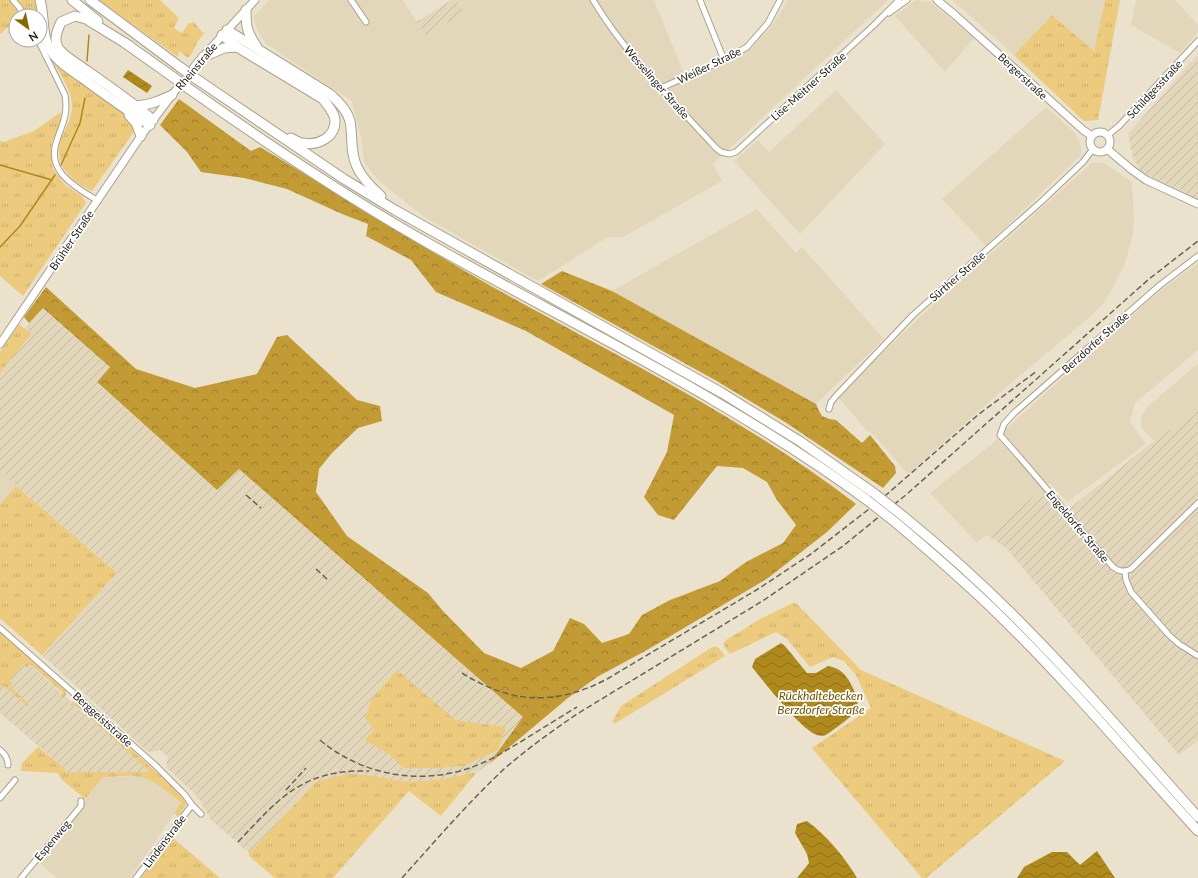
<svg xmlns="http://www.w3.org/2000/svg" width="1198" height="878" viewBox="0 0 1198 878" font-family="Lato,sans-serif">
  <defs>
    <pattern id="industrial-furrows" width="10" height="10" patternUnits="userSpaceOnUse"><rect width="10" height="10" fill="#e3d7bb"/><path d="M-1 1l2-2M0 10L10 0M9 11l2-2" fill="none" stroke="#c3b8a0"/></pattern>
    <pattern id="grass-tufts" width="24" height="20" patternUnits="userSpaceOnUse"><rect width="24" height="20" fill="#ecca7e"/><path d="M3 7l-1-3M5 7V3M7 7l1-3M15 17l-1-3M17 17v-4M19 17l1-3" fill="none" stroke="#caad6c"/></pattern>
    <pattern id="forest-crowns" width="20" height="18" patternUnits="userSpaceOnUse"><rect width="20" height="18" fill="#c39b35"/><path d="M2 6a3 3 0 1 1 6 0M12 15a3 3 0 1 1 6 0" fill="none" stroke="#9e7e2c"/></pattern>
    <pattern id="water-waves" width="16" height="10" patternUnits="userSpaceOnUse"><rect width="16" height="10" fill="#b0891c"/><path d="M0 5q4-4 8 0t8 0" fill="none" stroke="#8f7018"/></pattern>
  </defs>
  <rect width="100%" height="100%" fill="#ebe2cd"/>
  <g fill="#e3d7bb">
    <polygon points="269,0 403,0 425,35 463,12 456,0 654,0 687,81 752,48 771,27 788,0 888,0 713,164 722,181 623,237 608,237 538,281 424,217 378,180 364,162 361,138 352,101 266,44 258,31 253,17"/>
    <polygon points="916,0 930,2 974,38 945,72 895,16"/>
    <polygon points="952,0 1105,0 1094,51 1052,15 1014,55"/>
    <polygon points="1136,0 1175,0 1198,25 1198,32 1180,53 1131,25"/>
    <polygon points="836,90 885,144 800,234 734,161 758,140 769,152"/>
    <polygon points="1046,107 1075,133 1079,141 1081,147 1081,155 986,246 942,199"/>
    <polygon points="1092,163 1104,163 1132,182 1134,217 1133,234 1124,267 1104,303 1085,321 997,395 908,474 873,434 867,431 839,398 840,394 922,315"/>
    <polygon points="757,209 796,253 802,247 884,339 816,404 612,291"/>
    <polygon points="1198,263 1198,350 1135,403 1130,422 1146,444 1067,502 1050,483 977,543 930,493 993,443 1010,425 1162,289"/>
    <polygon points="1198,364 1198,411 1154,441 1141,427 1141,417 1149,405"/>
    <polygon points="0,470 16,486 0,504"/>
    <polygon points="136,776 150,780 167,791 181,804 130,878 57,878 37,861 103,777"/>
  </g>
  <g fill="url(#industrial-furrows)">
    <polygon points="451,0 456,0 464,13 425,35 417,22"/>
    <polygon points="1198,54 1198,201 1185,192 1157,180 1141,171 1132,155 1128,134"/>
    <polygon points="43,307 110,367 97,383 217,490 239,469 523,717 489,764 477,772 443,779 410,782 372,776 333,777 316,782 249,853 212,821 197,796 166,767 168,757 160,750 151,752 147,751 42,655 117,573 16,486 0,470 0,366 29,323"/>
    <polygon points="1198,411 1198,741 1179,755 1006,548 987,535 1043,489 1064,513 1154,441"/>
    <polygon points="25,660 82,712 150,771 145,772 66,772 63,767 0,713 0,688"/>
  </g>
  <g fill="url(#grass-tufts)">
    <polygon points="0,0 37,0 40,16 16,16 16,21 0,34"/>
    <path d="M98 0H160L179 18 174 28 182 33 188 24 194 22 204 34C197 39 195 51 188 58L179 51 178 57Z"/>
    <polygon points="1105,0 1120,0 1098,120 1084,121 1014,55 1052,15 1094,51"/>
    <path d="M52 60 96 91 133 121V133L92 191C72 182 52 164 61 139 66 128 72 117 72 105 71 89 60 73 52 60Z"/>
    <polygon points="61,112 60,127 52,141 51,149 53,169 65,185 82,196 86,203 23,296 0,276 0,141 4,142 34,131"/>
    <polygon points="19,324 31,334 0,373 0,352"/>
    <polygon points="16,486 117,573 42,655 0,618 0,504"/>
    <polygon points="795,602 861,670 1065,761 926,878 922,878 812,748 871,708 856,675 844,661 833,657 810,667 787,639 776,632 730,654 725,648 724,643 726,640 762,618"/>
    <polygon points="0,631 66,690 66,695 63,698 60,697 63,693 30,664 26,668 23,665 9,680 13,684 10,687 29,704 27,706 3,685 0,688"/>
    <polygon points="714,646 719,648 725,656 616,723 612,722 621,706"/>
    <path d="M397 670 455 720 506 727 498 750 463 766 438 768H402C396 756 376 747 365 740L374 729 365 718 372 698Z"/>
    <path d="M73 701 76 704 78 702 171 785 187 803 178 817 174 813 181 803C168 792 153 778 135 776 124 775 113 777 103 777L85 799 61 779 58 773 21 771 22 763 38 747 63 767 66 772H145L149 771 74 704 71 707 70 705Z"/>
    <polygon points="477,772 441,816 409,791 333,878 275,878 249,856 249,853 316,782 333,777 350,774 372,776 410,782 443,779"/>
    <polygon points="172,837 220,878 141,878"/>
  </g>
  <g fill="url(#forest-crowns)">
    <path d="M179 99 251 151 260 147C346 198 430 253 518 301 633 364 752 424 856 504L827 532 768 578 647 650 597 677 568 698 489 764 523 717 239 469 217 490 97 382 110 367 43 308 29 323 24 317 46 287 136 369 195 388 257 374 277 337 287 335 357 400 380 406 382 421 358 428 332 453 319 469 316 492 347 536 428 593 443 611 484 653 521 668 553 651 570 618 584 624 602 643 629 634 642 615 670 600 720 581 746 562 783 543 796 525 777 500 767 482 743 468 717 466 674 520 658 515 644 497 667 452 674 415 526 331 436 292 411 260 366 236 368 224 342 214 287 189 244 178 201 172 187 152 160 125Z"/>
    <polygon points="562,271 612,291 816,404 819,411 822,416 829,419 836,420 862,443 870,435 895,466 896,473 883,488 785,422 715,380 541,284"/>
  </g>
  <g fill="url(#water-waves)">
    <polygon points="128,70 152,86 147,93 123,77"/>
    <path d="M781 643 785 646 807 673H816L828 666C834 667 839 669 844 674 850 680 861 701 857 710 854 715 832 731 826 735 824 736 819 736 817 735 801 730 764 682 752 667L755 659Z"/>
    <path d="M807 821C827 836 844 856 857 878H797L809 863 807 854 795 833 797 824Z"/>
    <polygon points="1097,851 1115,878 1017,878 1024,867 1052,852 1067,852 1080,865"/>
  </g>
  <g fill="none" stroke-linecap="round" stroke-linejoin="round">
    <g stroke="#b0891c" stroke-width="1.5">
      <polyline points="87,61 89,35"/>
      <polyline points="0,165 52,180"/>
      <polyline points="61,165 80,123 85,98"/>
      <polyline points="0,247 20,226 55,175"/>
    </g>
    <g stroke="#aaa18e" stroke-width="7">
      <g id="street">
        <polyline points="13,0 19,7 25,16"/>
        <polyline points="351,0 366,22"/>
        <path d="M593 0C626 55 672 100 715 147L721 152 729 154 736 152 873 26 899 0"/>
        <polyline points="700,0 724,60"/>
        <polyline points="889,13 907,0"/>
        <path d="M38 40 65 95C68 115 63 122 57 140 45 172 76 187 98 201"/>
        <polyline points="661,88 724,60 747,47 768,23 780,0"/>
        <polyline points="1108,135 1119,126 1198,41"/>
        <path d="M1198 256 1160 285 1014 413 1004 424 1000 435C1039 478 1075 524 1113 567 1120 572 1124 572 1131 569L1198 503"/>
        <polyline points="829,409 831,402 836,396 913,315 1042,201 1083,162 1093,149"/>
        <polyline points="1125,572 1126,580 1131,592 1169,635 1179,644 1198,656"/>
        <polyline points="0,628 154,764 185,795 192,805 201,814"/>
        <path d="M0 750C5 754 8 758 8 765"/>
        <polyline points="0,798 15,780"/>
        <polyline points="21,878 81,806 81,801"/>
        <polyline points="136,878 192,805"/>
      </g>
    </g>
    <g stroke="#aaa18e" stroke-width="9">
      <g id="secondary">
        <polyline points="937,0 955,15 1083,130 1092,136"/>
        <circle cx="1100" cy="142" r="10"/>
        <polyline points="1107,149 1132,170 1146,180 1198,204"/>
        <polyline points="0,344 141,136 172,95 198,62 255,0"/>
      </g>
    </g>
    <g stroke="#aaa18e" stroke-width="11">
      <g id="highway">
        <path d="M40 0C45 17 41 36 51 51 58 62 71 70 81 77 104 94 126 110 150 125"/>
        <polyline points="72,0 98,21"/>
        <polyline points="90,0 180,67"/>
        <path d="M246 10C246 28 247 32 257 47"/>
        <path d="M227 30 330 94C338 101 347 110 350 121 353 137 350 153 357 167 362 178 372 188 381 196"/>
        <path d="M222 35 237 47 323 99C327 105 335 113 335 121 335 138 317 146 303 143 299 143 295 140 291 138"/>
        <polyline points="125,43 173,77"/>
        <path d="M130 46 86 19 75 16 61 22C57 31 53 40 59 49 64 56 78 64 86 70 109 86 132 102 153 120"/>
        <polyline points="203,57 224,48 237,47"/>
        <polyline points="195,78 344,179 395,210 722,393 801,442 875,494"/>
        <path d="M188 88C267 144 348 198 433 246 579 328 731 400 867 500"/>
        <path d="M136 106C150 105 159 101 172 95"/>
        <polyline points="129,115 136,123 141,136"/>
        <path d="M903 516C941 547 978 580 1013 615 1078 680 1137 749 1198 817"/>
        <path d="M895 522C933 554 970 586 1005 621 1073 688 1134 761 1198 831"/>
      </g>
    </g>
    <use href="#street" stroke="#fff" stroke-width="5"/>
    <use href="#secondary" stroke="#fff" stroke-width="7"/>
    <use href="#highway" stroke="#fff" stroke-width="9"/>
    <g stroke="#686357" stroke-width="1.5" stroke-dasharray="6 3" stroke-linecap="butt">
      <polyline points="246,495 261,508"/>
      <polyline points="316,569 328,580"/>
      <path d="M462 673C511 704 556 706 607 679L758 589 811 554 878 502 979 414 1037 371"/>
      <path d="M320 740C364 777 426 787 480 764 495 758 508 749 522 741 541 729 559 718 577 707"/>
      <polyline points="286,790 306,768"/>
      <path d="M238 842C279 798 303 769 369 771"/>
      <path d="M402 878C435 841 468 803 504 769 527 749 552 731 577 714L764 600 843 546 907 494 1149 279 1198 241"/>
    </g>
    <g stroke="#aaa18e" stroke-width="11" stroke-linecap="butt">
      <g id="highway-bridge">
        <polyline points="180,67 195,78"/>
        <polyline points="173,77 188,88"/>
        <polyline points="875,494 903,516"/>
        <polyline points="867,500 895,522"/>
      </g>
    </g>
    <use href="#highway-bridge" stroke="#fff" stroke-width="9"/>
  </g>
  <g text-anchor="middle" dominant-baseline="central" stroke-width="3.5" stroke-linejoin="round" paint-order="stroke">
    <g font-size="11" fill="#27241c" stroke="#fff">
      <text transform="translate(709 65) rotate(-26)">Weißer Straße</text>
      <text transform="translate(196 66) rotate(-50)">Rheinstraße</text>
      <text transform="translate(1023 76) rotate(43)">Bergerstraße</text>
      <text transform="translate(657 82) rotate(49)">Wesselinger Straße</text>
      <text transform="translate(808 86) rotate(-42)">Lise-Meitner-Straße</text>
      <text transform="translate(1154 89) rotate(-47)">Schildgesstraße</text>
      <text transform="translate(71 240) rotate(-56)">Brühler Straße</text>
      <text transform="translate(957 276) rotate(-41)">Sürther Straße</text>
      <text transform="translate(1095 342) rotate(-42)">Berzdorfer Straße</text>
      <text transform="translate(1078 526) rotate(50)">Engeldorfer Straße</text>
      <text transform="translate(103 719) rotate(42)">Berggeiststraße</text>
      <text transform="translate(52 840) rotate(-50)">Espenweg</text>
      <text transform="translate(164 841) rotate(-53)">Lindenstraße</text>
    </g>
    <g font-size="12" font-style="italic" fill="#6e5301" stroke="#fff">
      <text x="821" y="695">Rückhaltebecken<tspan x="821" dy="14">Berzdorfer Straße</tspan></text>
    </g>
  </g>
  <g transform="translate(28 28) rotate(147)"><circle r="19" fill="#ffffff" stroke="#a9a7a4"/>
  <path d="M0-3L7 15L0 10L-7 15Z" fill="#876702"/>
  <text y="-6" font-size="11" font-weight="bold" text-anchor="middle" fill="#27241c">N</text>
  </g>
</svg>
